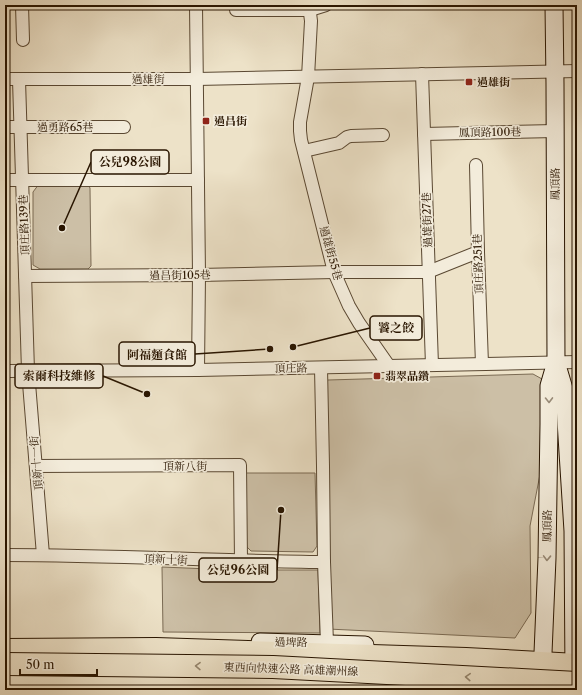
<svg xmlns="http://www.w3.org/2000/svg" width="582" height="695" viewBox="0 0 582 695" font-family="'Libre Caslon Text','Noto Serif TC',serif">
  <rect width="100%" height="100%" fill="#ede2c8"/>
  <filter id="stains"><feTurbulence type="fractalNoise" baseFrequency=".005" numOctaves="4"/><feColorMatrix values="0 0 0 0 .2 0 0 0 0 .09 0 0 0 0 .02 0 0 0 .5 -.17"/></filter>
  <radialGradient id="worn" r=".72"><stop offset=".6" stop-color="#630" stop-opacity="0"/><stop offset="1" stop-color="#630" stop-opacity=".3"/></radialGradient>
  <g fill="#ccbfa6" stroke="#7a6a53">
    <polygon points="87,183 90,188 91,266 88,269 40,269 33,265 33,192 39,184"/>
    <polygon points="533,374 542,379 542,464 530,526 531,613 515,638 328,629 322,387 328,380"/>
    <polygon points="246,473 315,473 317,546 313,552 251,551 246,546"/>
    <polygon points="162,567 233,570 318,570 320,633 163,632"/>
  </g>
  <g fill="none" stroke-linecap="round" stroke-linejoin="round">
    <g stroke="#5a4832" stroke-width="14">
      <g id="street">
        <polyline points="22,5 23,40"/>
        <polyline points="196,5 199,275 198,370"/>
        <polyline points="309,5 311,21 308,77 300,122 300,131 301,140 334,272 349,306 359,323 389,366"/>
        <polyline points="236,10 310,10 326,5"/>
        <polyline points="422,74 432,365"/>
        <polyline points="5,79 197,79 577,71"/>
        <polyline points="19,80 28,371 43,555"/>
        <polyline points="5,127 124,127"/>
        <polyline points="424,134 555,131"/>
        <polyline points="304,151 339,143 347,137 351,136 383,135"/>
        <polyline points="476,165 478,252 482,364"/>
        <polyline points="5,180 198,180"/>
        <polyline points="25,276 199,275 334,272 428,272 478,252"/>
        <polyline points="5,371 198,370 577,362"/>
        <polyline points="36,466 240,465 241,561"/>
        <path d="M5 555C111 555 218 561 324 562L323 466 321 368"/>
        <polyline points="324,562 327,643"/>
      </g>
    </g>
    <g stroke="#291500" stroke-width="19">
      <g id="secondary">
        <polyline points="554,5 555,84 556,362 564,389 573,531 574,676"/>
        <polyline points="260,642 365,645"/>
        <polyline points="544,675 543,653 547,558 549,424 549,386 556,362"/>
      </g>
    </g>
    <g stroke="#291500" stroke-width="24">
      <g id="highway">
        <polyline points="5,650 156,649 466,659 577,665"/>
        <polyline points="5,678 273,681 443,690"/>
      </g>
    </g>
    <use href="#street" stroke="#f3ecdb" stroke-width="12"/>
    <use href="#secondary" stroke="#f3ecdb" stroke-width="17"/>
    <use href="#highway" stroke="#ede2c8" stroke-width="22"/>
    <g stroke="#291500" stroke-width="24" stroke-linecap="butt">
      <polyline id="highway-bridge" points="5,664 273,667 577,683"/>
    </g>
    <use href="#highway-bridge" stroke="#ede2c8" stroke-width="22"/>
  </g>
  <defs><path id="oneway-chevron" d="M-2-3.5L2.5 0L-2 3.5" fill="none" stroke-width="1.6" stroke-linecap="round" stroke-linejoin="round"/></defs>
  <g stroke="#988b78">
    <use href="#oneway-chevron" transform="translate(549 400) rotate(89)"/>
    <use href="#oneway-chevron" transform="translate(547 558) rotate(92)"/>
  </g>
  <g stroke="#95866e">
    <use href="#oneway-chevron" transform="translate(198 666) rotate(-179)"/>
    <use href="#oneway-chevron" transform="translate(468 677) rotate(-177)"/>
  </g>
  <g fill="#8f2418" stroke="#f3ecdb" stroke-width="1.5">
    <rect x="465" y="78" width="8" height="8" rx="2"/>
    <rect x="202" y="117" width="8" height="8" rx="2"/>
    <rect x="373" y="372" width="8" height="8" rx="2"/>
  </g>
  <g text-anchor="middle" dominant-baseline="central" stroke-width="3.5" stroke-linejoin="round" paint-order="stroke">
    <g font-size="11" fill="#291500" stroke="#f3ecdb">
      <text x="148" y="79">過雄街</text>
      <text x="65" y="127">過勇路65巷</text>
      <text transform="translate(490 132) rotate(-1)">鳳頂路100巷</text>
      <text transform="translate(555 184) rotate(-90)">鳳頂路</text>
      <text transform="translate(427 220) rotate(-92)">過雄街27巷</text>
      <text transform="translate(24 225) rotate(-92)">頂庄路139巷</text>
      <text transform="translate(331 253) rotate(74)">過雄街55巷</text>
      <text transform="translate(478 264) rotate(-92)">頂庄路251巷</text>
      <text transform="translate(180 275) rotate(-1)">過昌街105巷</text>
      <text transform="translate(291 368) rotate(-1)">頂庄路</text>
      <text transform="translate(36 463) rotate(-95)">頂新十一街</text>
      <text x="185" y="466">頂新八街</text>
      <text transform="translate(547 526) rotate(-89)">鳳頂路</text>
      <text transform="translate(166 559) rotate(2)">頂新十街</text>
      <text transform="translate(291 642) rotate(1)">過埤路</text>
      <text transform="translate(291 669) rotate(2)">東西向快速公路 高雄潮州線</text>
    </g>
    <g font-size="11" font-weight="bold" fill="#291500" stroke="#f3ecdb" text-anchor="start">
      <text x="477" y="82">過雄街</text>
      <text x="214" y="121">過昌街</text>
      <text x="385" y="376">翡翠晶鑽</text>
    </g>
  </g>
  <path fill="none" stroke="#291500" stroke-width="1.5" d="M62 228L91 162M293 347L370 328M270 349L195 354M147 394L103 376M281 510L277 570"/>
  <g fill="#291500" stroke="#f3ecdb" stroke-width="1.5">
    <circle cx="62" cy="228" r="4"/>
    <circle cx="293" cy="347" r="4"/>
    <circle cx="270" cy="349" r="4"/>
    <circle cx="147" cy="394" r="4"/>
    <circle cx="281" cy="510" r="4"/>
  </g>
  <g fill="#f3ecdb" stroke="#291500" stroke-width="1.5">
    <rect x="91" y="150" width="78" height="24" rx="4"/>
    <rect x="370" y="316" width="52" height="24" rx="4"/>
    <rect x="119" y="342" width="76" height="24" rx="4"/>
    <rect x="15" y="364" width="88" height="24" rx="4"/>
    <rect x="199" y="558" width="78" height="24" rx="4"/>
  </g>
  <g font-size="12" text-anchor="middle" font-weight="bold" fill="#291500">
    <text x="130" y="166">公兒98公園</text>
    <text x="396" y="332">饕之餃</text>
    <text x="157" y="359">阿福麵食館</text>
    <text x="59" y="380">索爾科技維修</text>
    <text x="238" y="574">公兒96公園</text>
  </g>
  <rect width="582" height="695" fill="none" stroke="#ede2c8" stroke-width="20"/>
  <rect x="6" y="6" width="570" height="683" fill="none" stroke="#291500" stroke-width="2"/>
  <rect x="10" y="10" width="562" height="675" fill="none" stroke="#291500"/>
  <path d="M20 669v6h77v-6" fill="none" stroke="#291500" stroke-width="2"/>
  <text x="26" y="669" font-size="12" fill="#291500" stroke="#f3ecdb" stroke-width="3" paint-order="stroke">50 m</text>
  <rect width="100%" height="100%" filter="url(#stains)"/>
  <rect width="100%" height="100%" fill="url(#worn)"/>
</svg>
